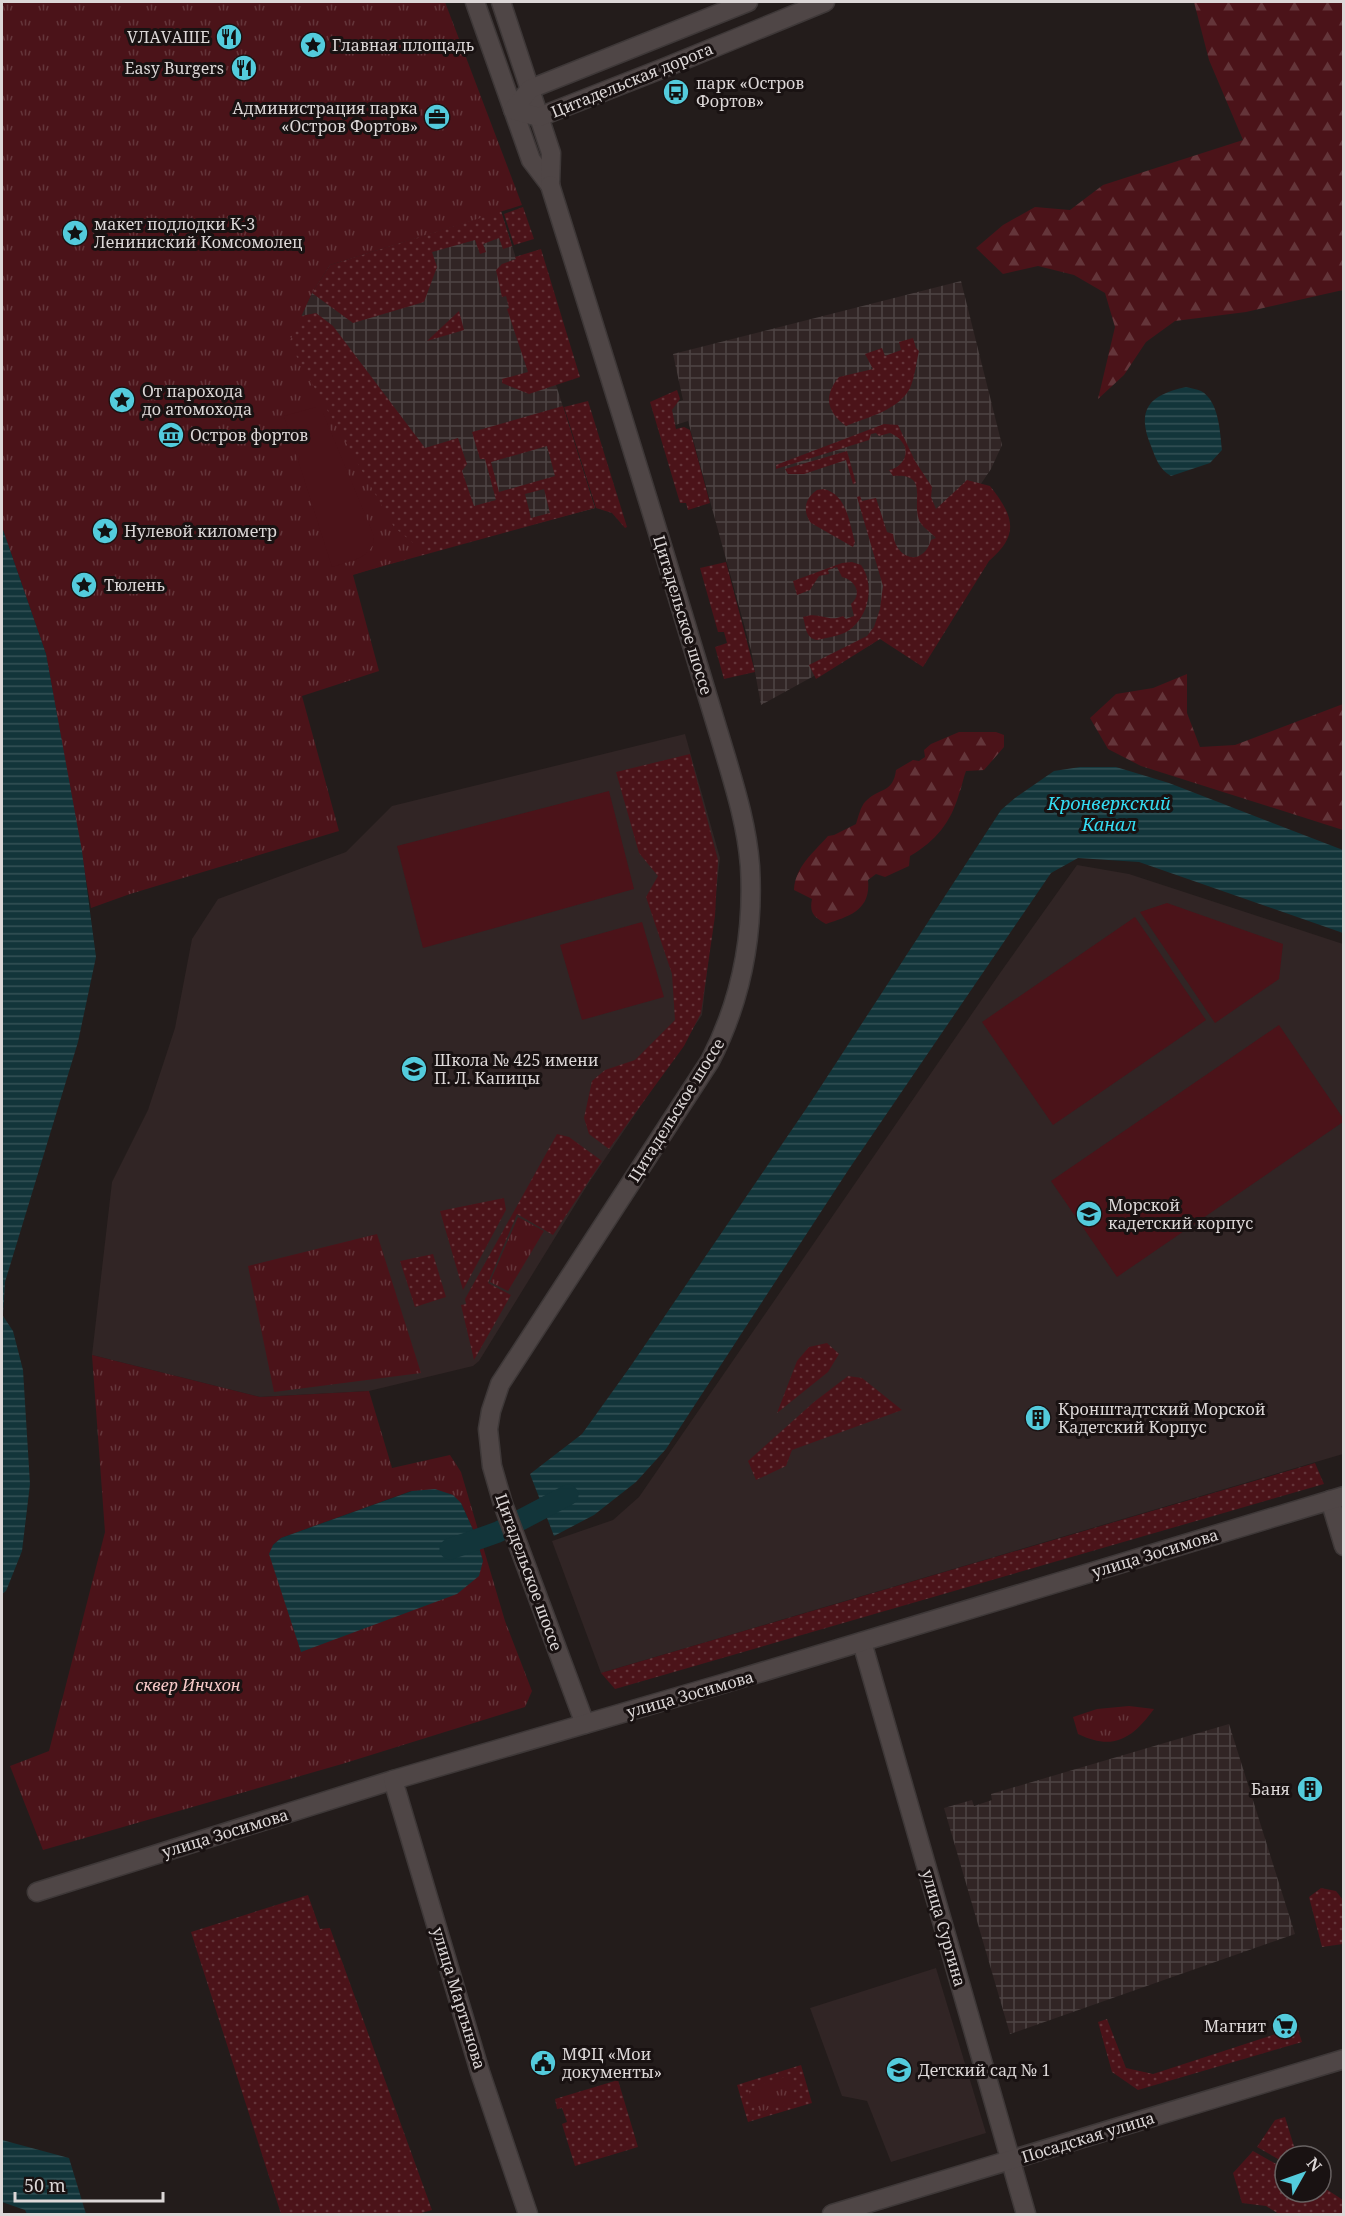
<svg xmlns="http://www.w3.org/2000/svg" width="1345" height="2216" viewBox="0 0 1345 2216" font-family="'Noto Serif',serif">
  <defs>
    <pattern id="industrial-grid" width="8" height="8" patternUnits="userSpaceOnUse" patternTransform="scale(1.5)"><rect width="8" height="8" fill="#312525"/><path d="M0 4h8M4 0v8" fill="none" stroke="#4e4444"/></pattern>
    <pattern id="grass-dots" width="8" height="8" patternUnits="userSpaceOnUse" patternTransform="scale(1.5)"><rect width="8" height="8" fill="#4b1319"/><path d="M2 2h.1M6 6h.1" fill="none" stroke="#64353a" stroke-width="1.8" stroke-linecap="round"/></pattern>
    <pattern id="forest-firs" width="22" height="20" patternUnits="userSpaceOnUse" patternTransform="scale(1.5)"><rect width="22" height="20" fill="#4b1319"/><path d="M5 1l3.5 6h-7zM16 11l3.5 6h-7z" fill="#64353a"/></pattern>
    <pattern id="park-tufts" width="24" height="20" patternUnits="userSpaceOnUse" patternTransform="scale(1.5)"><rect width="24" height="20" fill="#4b1319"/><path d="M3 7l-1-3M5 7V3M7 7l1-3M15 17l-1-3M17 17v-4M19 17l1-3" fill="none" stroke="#64353a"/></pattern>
    <pattern id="water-rules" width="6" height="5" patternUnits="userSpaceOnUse" patternTransform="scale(1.5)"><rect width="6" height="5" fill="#12353a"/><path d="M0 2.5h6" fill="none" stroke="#345256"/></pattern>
  </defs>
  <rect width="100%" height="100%" fill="#231c1b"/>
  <g fill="#312525">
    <polygon points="685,734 720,858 702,1015 588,1184 479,1361 473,1366 369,1391 260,1397 92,1355 112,1182 148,1110 175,1028 192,939 218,899 346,852 392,806"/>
    <polygon points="1077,865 1129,874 1343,944 1343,1454 601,1673 552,1541 613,1520 639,1497 1000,973"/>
    <polygon points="936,1968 986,2133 891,2162 867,2101 842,2096 810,2008"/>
  </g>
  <g fill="url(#industrial-grid)">
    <polygon points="501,211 595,508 425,553 288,343 312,293 330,265"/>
    <polygon points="961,281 1002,445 991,469 872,644 761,705 751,650 688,421 669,427 663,407 683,400 673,354"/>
    <polygon points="1229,1724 1295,1934 1010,2034 944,1808 972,1800 974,1806 992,1800 991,1794"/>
  </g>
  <g fill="url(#grass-dots)" fill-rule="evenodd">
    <polygon points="523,207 534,239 514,245 504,214"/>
    <polygon points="501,211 512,246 503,249 499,238 483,244 486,252 480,254 475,240 432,252 437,267 424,302 353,323 312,293 330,265"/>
    <polygon points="541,249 580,377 529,394 502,383 502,379 528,372 507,309 509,308 506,296 502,297 496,270 502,264 516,259 515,257"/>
    <path d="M264 267 288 342 301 316 316 313 333 326 425 448 458 438 467 464 462 471 474 506 496 500 485 459H480L472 432 563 406 595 508 336 579ZM547 446 555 476 499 492 491 462ZM544 489 550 513 531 518 525 494Z"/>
    <polygon points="459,311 464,330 427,341"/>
    <path d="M913 338 916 348 919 351C916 363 915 377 910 388 899 410 868 417 846 426 827 412 823 396 839 377L873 369 865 354 882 348 885 356 901 350 899 342Z"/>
    <polygon points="677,390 680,399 672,410 676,429 684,427 690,430 710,503 688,510 686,503 680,503 650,402"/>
    <polygon points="588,401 627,527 625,528 612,513 596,508 564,407"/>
    <path d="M884 424 898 425 915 461 932 487 931 497 936 509 967 480 990 486C1014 516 1020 535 989 561L923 667 880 639 816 679 809 665 867 636 874 627 880 609 883 586 857 497 860 496 862 501 876 498 887 532 893 534C896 560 923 567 931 540L936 538C932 533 924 529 920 522 910 502 931 473 893 476L889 470C902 468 911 453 902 442 899 437 894 435 890 433L879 436 876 433 871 434 869 440 776 469V465Z"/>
    <polygon points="847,451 856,483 853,484 846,460 804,474 788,474 785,469"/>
    <path d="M824 489C847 495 849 522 855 542L853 547 811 523C802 511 805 498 817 490Z"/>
    <polygon points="726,562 755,672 724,679 715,647 727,643 724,632 718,632 700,568"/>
    <path d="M852 562 861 565C874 583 870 612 853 627 844 636 829 637 817 640 805 638 806 626 803 617 820 611 828 623 843 616L846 619 854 616 851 604C863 594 855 580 842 577L837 567 828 570 829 574 819 576 810 590 797 595 793 581 842 563Z"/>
    <polygon points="690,754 718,860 715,916 701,1013 684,1046 609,1149 589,1134 584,1118 592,1081 605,1070 635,1060 675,1020 672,974 646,897 658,876 639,853 616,772"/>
    <polygon points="557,1134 569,1137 602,1161 553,1235 517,1214 488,1283 511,1295 474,1360 461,1305 466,1304 465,1299"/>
    <polygon points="504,1198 506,1210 463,1290 440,1211"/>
    <polygon points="433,1254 446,1297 415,1307 400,1261"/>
    <polygon points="827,1343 839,1354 828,1372 777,1413 797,1361 809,1347"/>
    <polygon points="848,1376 862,1378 902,1410 792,1450 786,1466 756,1480 748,1461 814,1402"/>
    <polygon points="1315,1463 1324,1484 615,1689 601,1673"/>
    <polygon points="1321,1888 1336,1891 1343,1900 1343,1944 1322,1947 1309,1897"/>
    <polygon points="308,1895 320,1929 330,1928 432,2210 418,2214 281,2214 191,1932"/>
    <polygon points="1107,2019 1126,2068 1153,2074 1297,2027 1302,2042 1138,2090 1112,2072 1098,2022"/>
    <polygon points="801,2065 812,2103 748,2122 737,2085"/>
    <polygon points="618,2080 638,2147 575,2166 562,2124 567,2122 562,2108 557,2109 555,2099"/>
    <polygon points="1285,2117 1297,2156 1285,2156 1285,2163 1257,2147 1275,2120"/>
    <polygon points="1253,2151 1285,2169 1285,2192 1308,2192 1309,2194 1326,2189 1343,2200 1343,2213 1338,2214 1279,2214 1266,2206 1242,2203 1233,2173"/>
  </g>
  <g fill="url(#forest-firs)">
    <polygon points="1194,2 1343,2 1343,290 1246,312 1175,321 1146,342 1124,375 1098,399 1115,327 1105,293 1074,275 1038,266 1003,274 976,248 1003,225 1035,207 1070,210 1103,185 1243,140 1209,60"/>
    <polygon points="1187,674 1187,713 1200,747 1235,745 1343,704 1343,830 1141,766 1108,749 1090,718 1116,694 1153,688"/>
    <path d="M959 732H996L1004 735V747L984 770 966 771C963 779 962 786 959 794 951 822 936 841 910 856L909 866 885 877 876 874 868 880C871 910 850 916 826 924 814 917 809 913 812 899L794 890C795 867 813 853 828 836L834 835 856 824C858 817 861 806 865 802 879 787 893 794 896 770L913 760 919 761 925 757 924 750 931 744Z"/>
  </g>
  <g fill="url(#park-tufts)" fill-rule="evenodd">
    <polygon points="2,2 445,2 522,205 330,265 312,293 289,343 394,527 425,553 353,575 379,671 302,696 339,831 130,894 91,908 46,654 2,527"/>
    <polygon points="518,1217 544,1231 508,1291 490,1282"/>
    <polygon points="377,1234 421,1373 274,1392 248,1266"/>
    <path d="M92 1355 260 1397 369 1391 392 1468 450 1455 461 1472 505 1621 532 1691 525 1707 342 1764 43 1850 10 1766 49 1751 105 1532ZM411 1491 461 1503 475 1534 483 1561 273 1545 281 1538Z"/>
    <path d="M1129 1706 1154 1709C1132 1739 1113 1751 1078 1734L1073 1717 1097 1709Z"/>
    <polygon points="789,2076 796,2101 756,2113 748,2088"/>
  </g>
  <g fill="#4b1319">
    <path d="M316 407 323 413 374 536C375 558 349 561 332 567L284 416Z"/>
    <polygon points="609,791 634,889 423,948 397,846"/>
    <polygon points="1167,903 1283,944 1279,979 1215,1023 1140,912"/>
    <polygon points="1135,917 1206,1020 1053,1125 982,1022"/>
    <polygon points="642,922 664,997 582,1020 560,945"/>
    <polygon points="1279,1025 1343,1118 1343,1122 1117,1277 1051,1181"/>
  </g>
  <g fill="url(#water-rules)">
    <path d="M1186 387C1190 388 1197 389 1201 391 1219 401 1220 432 1222 450L1210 463 1171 476C1159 469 1156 459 1151 446 1136 409 1149 395 1186 387Z"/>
    <polygon points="2,527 46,654 82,851 96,957 78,1042 5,1282 3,1316 13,1331 23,1370 30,1484 22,1551 6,1591 2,1594"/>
    <polygon points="1080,767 1116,767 1169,783 1343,850 1343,933 1139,862 1078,858 1051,873 849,1169 666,1449 636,1482 594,1515 554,1536 530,1474 582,1434 630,1367 810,1103 1001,810 1015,798 1054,771"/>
    <polygon points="435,1489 453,1495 461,1503 475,1534 483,1561 479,1576 457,1594 301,1652 269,1554 273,1545 281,1538 412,1491"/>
    <polygon points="2,2140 69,2158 86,2214 27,2214 25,2210 2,2202"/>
  </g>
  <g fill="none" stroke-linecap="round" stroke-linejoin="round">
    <polyline stroke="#12353a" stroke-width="21" points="450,1549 498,1532 568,1495"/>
    <g stroke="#3e3838" stroke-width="21">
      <g id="street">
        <polyline points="475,2 531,160 550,185"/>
        <polyline points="501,2 551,153 550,185"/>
        <polyline points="1330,1500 1344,1546"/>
        <polyline points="862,1642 1026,2214"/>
        <polyline points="37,1892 393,1780"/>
        <polyline points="832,2214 1344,2059"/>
      </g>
    </g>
    <g stroke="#3e3838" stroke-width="21">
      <g id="secondary">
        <polyline points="748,2 530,89 513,110 539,117 664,68 825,2"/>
        <path d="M550 185C598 338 646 491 692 645 703 681 714 718 725 754 736 791 747 827 750 866 754 936 742 999 710 1061L500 1384 491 1411 488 1429 492 1466 503 1504 585 1724"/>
        <polyline points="528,2214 480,2072 393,1780 722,1684 1344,1496"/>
      </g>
    </g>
    <use href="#street" stroke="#4f4646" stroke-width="18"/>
    <use href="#secondary" stroke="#4f4646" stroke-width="18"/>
  </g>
  <defs>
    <g id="restaurant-disc" transform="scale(1.35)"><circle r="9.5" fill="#53cbdc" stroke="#191212"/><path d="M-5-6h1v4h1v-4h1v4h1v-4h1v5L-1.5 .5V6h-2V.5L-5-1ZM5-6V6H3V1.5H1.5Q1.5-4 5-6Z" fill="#111"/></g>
    <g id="sight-disc" transform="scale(1.35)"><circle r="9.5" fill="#53cbdc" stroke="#191212"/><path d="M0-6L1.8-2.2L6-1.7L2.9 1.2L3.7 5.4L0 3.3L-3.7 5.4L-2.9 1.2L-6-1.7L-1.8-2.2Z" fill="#111"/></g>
    <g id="bus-disc" transform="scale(1.35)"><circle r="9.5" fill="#53cbdc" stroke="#191212"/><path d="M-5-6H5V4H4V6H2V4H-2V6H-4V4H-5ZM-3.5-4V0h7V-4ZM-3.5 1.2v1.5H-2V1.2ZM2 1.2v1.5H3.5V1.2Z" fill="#111"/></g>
    <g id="office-disc" transform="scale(1.35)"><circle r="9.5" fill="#53cbdc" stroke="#191212"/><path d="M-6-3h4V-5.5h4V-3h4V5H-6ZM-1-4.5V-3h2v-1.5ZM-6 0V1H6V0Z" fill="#111"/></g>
    <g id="museum-disc" transform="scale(1.35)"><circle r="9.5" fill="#53cbdc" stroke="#191212"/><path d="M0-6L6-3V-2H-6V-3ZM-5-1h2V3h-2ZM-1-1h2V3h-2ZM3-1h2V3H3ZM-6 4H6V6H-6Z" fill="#111"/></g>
    <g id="school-disc" transform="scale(1.35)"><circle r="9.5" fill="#53cbdc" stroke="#191212"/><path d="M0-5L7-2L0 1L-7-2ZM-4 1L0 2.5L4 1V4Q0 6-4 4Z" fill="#111"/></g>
    <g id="building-disc" transform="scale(1.35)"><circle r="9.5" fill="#53cbdc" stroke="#191212"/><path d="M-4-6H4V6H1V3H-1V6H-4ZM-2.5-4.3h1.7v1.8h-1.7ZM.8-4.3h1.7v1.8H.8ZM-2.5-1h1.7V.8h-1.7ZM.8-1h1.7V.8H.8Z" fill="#111"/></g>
    <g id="supermarket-disc" transform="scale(1.35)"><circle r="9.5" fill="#53cbdc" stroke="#191212"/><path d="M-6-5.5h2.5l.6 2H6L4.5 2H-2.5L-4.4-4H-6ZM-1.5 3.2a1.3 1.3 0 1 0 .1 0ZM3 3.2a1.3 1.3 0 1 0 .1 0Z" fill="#111"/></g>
    <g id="civic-disc" transform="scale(1.35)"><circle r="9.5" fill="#53cbdc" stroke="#191212"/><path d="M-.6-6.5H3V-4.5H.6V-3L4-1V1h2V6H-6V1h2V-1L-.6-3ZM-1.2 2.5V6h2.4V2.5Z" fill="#111"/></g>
  </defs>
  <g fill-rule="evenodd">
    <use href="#restaurant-disc" x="229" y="37"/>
    <use href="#sight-disc" x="313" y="45"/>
    <use href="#restaurant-disc" x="244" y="68"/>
    <use href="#bus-disc" x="676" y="92"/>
    <use href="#office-disc" x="437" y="117"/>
    <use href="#sight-disc" x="75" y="233"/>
    <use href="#sight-disc" x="122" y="400"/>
    <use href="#museum-disc" x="171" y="435"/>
    <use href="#sight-disc" x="105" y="531"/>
    <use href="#sight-disc" x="84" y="585"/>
    <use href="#school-disc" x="414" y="1069"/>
    <use href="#school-disc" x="1089" y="1214"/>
    <use href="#building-disc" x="1038" y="1418"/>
    <use href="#building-disc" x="1310" y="1789"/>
    <use href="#supermarket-disc" x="1285" y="2026"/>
    <use href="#civic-disc" x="543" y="2063"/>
    <use href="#school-disc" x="899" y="2070"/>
  </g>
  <g text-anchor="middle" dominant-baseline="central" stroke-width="6" stroke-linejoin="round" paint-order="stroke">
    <g font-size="16" fill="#dcd7d7" stroke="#191212" text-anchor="start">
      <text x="210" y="37" text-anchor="end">VЛАVАШЕ</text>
      <text x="332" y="45">Главная площадь</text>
      <text x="224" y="68" text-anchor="end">Easy Burgers</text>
      <text x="696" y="83">парк «Остров<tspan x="696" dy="18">Фортов»</tspan></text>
      <text x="418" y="108" text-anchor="end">Администрация парка<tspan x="418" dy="18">«Остров Фортов»</tspan></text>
      <text x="94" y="224">макет подлодки К-3<tspan x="94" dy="18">Лениниский Комсомолец</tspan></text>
      <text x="142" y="391">От парохода<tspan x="142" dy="18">до атомохода</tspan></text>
      <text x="190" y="435">Остров фортов</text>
      <text x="124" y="531">Нулевой километр</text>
      <text x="104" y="585">Тюлень</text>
      <text x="434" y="1060">Школа № 425 имени<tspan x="434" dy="18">П. Л. Капицы</tspan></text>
      <text x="1108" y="1205">Морской<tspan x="1108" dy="18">кадетский корпус</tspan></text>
      <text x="1058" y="1409">Кронштадтский Морской<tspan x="1058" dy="18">Кадетский Корпус</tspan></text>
      <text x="1290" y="1789" text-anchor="end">Баня</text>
      <text x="1266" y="2026" text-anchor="end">Магнит</text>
      <text x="562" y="2054">МФЦ «Мои<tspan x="562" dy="18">документы»</tspan></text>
      <text x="918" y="2070">Детский сад № 1</text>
    </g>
    <g font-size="16" fill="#dcd7d7" stroke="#191212">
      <text transform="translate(632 80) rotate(-22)">Цитадельская дорога</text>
      <text transform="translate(683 615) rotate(73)">Цитадельское шоссе</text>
      <text transform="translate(676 1110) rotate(-58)">Цитадельское шоссе</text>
      <text transform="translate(1155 1553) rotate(-17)">улица Зосимова</text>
      <text transform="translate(529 1572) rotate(70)">Цитадельское шоссе</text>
      <text transform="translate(690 1694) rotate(-16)">улица Зосимова</text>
      <text transform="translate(225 1833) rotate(-17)">улица Зосимова</text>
      <text transform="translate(944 1928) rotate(74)">улица Сургина</text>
      <text transform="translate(459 1998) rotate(73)">улица Мартынова</text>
      <text transform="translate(1088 2137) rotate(-17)">Посадская улица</text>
    </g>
    <g font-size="16" font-style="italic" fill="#f7c9c8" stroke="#191212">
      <text x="188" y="1685">сквер Инчхон</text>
    </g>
    <g font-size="18" font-style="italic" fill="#34dcf2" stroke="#191212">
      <text x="1109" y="803">Кронверкский<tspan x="1109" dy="21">Канал</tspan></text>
    </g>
  </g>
  <rect width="1345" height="2216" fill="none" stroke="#dcd7d7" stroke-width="6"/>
  <g transform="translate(1303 2174) rotate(50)"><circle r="28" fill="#191212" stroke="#676161" stroke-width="1.5"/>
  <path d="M0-4.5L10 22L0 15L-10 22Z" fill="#53cbdc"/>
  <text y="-9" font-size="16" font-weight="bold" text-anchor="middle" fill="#dcd7d7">N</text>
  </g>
  <path d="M15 2192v9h148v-9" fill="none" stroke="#dcd7d7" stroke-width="3"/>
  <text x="24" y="2192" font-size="18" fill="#dcd7d7" stroke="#191212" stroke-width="4.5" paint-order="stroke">50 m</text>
</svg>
